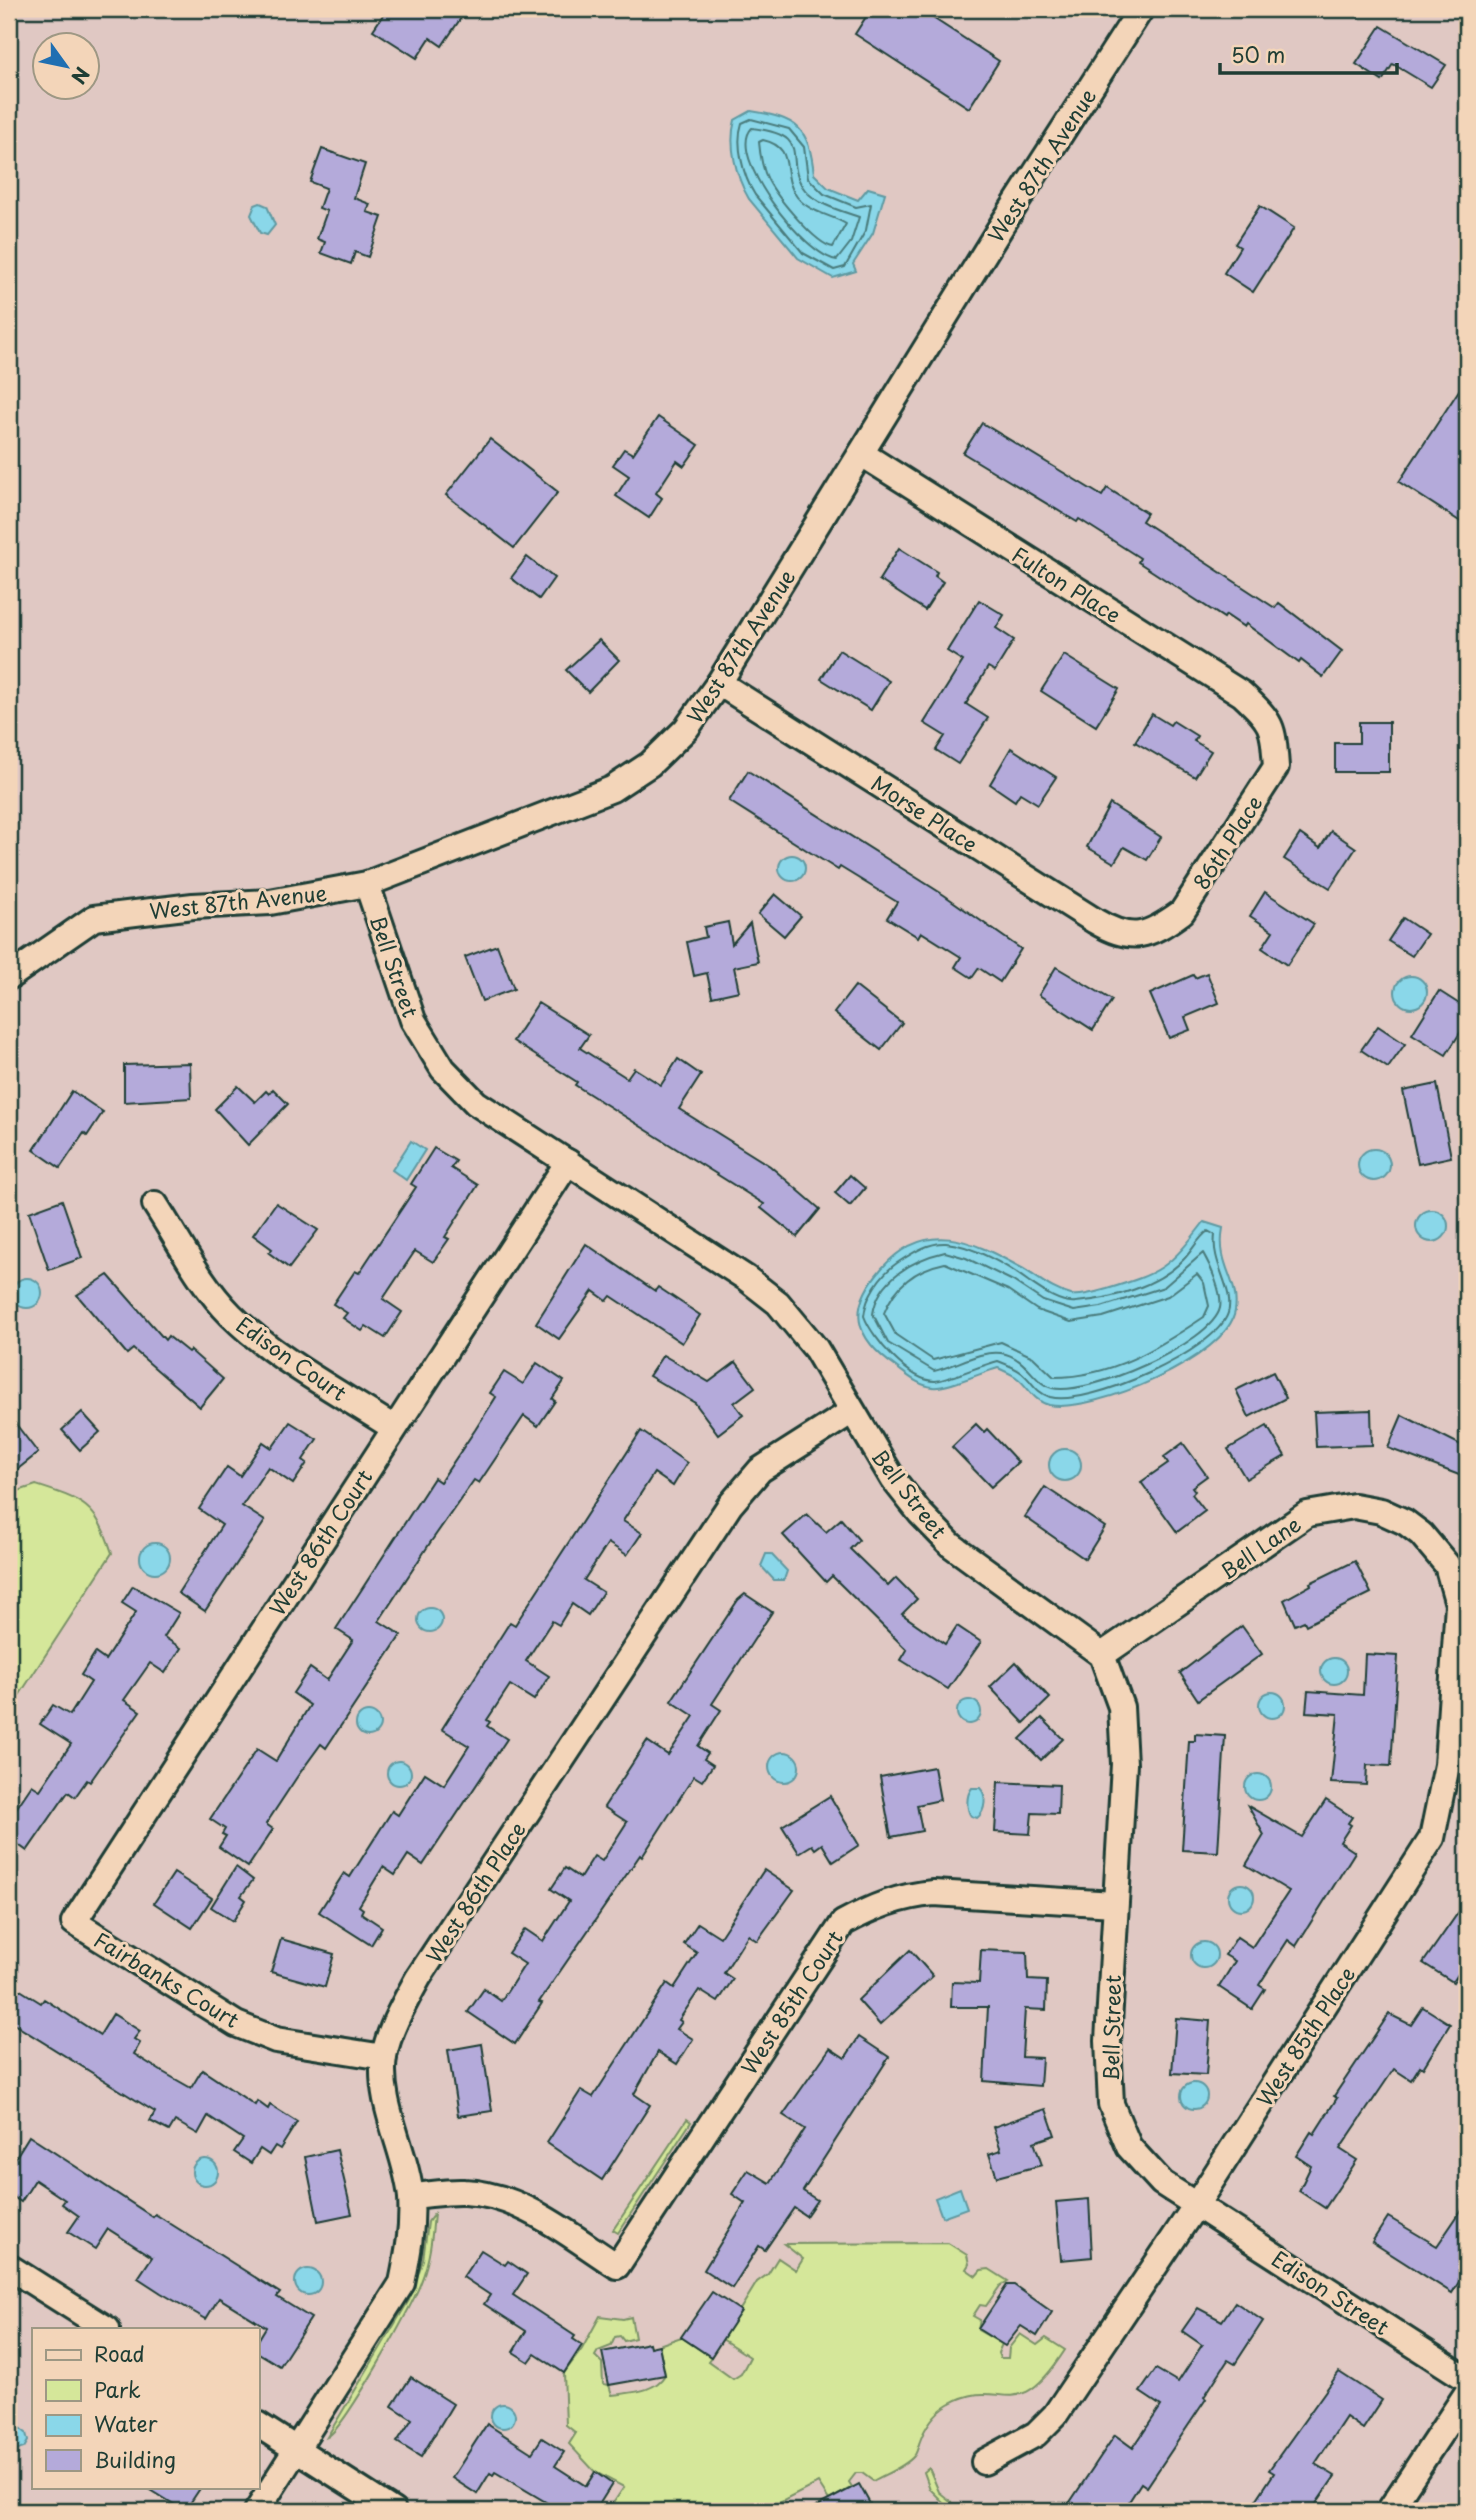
<svg xmlns="http://www.w3.org/2000/svg" width="1476" height="2520" viewBox="0 0 1476 2520" font-family="'Playpen Sans',sans-serif">
  <rect width="100%" height="100%" fill="#e0c8c3"/>
  <filter id="ink" filterUnits="userSpaceOnUse"><feTurbulence type="fractalNoise" baseFrequency=".0143" numOctaves="2"/><feDisplacementMap in="SourceGraphic" scale="14" xChannelSelector="R" yChannelSelector="G"/><feConvolveMatrix kernelMatrix="1 2 1 2 8 2 1 2 1" color-interpolation-filters="sRGB"/></filter>
  <g filter="url(#ink)">
    <g fill="#d5e79a" stroke="#7a9267" stroke-width="2">
      <path d="M36 1485C83 1500 96 1504 112 1553L9 1711V1494Z"/>
      <polygon points="687,2119 691,2122 618,2233 613,2230"/>
      <path d="M434 2214C432 2237 430 2260 421 2282 413 2306 343 2430 327 2437L409 2300 423 2260 428 2222Z"/>
      <path d="M948 2243 967 2255 969 2264 966 2269 976 2276 981 2270 989 2269 1008 2281 1000 2286 986 2306 980 2305 973 2316 980 2320 978 2330 1002 2344 998 2353 1000 2358H1008L1009 2348 1020 2334 1037 2345 1046 2338 1065 2350C1013 2431 1004 2373 949 2404 935 2412 925 2427 920 2441 918 2446 917 2453 914 2456 905 2467 885 2474 873 2481L862 2473H856L849 2482 852 2487 829 2500 818 2483 764 2511H698L687 2503 681 2511H608L624 2487 595 2472 569 2444 576 2433 566 2425 564 2373 582 2349 600 2316 623 2319 631 2317 635 2338 624 2341 620 2336 615 2337 611 2346 598 2351 595 2356 602 2363 603 2384 609 2385 612 2395C631 2392 654 2393 665 2375L659 2345 681 2337 711 2357 708 2361 733 2379 741 2374 750 2357 722 2339 757 2282 768 2274 778 2258 796 2270 803 2259 784 2244Z"/>
      <polygon points="929,2468 939,2492 963,2511 952,2511 930,2489 924,2472"/>
    </g>
    <g fill="#8ad7e9" stroke="#5f99a1" stroke-width="2">
      <path d="M751 111C797 118 809 127 814 174L828 188 858 200 868 188 885 193 873 233 853 264 856 271 833 278 798 258 749 199C736 177 728 145 735 120Z"/>
      <polygon points="260,203 267,206 275,225 267,235 260,233 251,215 255,205"/>
      <circle cx="792" cy="868" r="13"/>
      <circle cx="1411" cy="992" r="16"/>
      <polygon points="411,1141 425,1150 406,1180 392,1170"/>
      <circle cx="1374" cy="1165" r="16"/>
      <circle cx="1432" cy="1226" r="16"/>
      <path d="M1204 1222 1223 1228C1216 1266 1240 1280 1235 1311 1228 1357 1093 1414 1049 1405 1033 1401 1028 1386 1017 1378 1012 1374 1004 1371 998 1368 983 1372 946 1389 933 1387 919 1386 907 1375 896 1367 853 1337 847 1308 882 1268 926 1218 971 1240 1020 1267 1037 1276 1050 1290 1071 1295 1081 1297 1096 1292 1107 1289 1162 1272 1168 1269 1204 1222Z"/>
      <circle cx="27" cy="1293" r="15"/>
      <circle cx="1065" cy="1465" r="16"/>
      <circle cx="155" cy="1558" r="15"/>
      <polygon points="766,1554 771,1554 787,1571 784,1580 774,1580 761,1566"/>
      <circle cx="430" cy="1620" r="12"/>
      <circle cx="1334" cy="1671" r="13"/>
      <circle cx="1272" cy="1705" r="13"/>
      <circle cx="969" cy="1712" r="12"/>
      <circle cx="368" cy="1724" r="12"/>
      <circle cx="784" cy="1767" r="15"/>
      <circle cx="399" cy="1773" r="12"/>
      <circle cx="1258" cy="1787" r="13"/>
      <path d="M972 1788H980C987 1795 986 1811 977 1818L971 1816C966 1809 966 1795 972 1788Z"/>
      <circle cx="1241" cy="1897" r="13"/>
      <circle cx="1204" cy="1955" r="13"/>
      <circle cx="1194" cy="2096" r="13"/>
      <circle cx="205" cy="2172" r="13"/>
      <polygon points="960,2188 967,2208 942,2217 935,2198"/>
      <circle cx="308" cy="2282" r="13"/>
      <circle cx="503" cy="2416" r="12"/>
      <polygon points="17,2426 26,2433 28,2441 24,2448 15,2451 9,2449 9,2428"/>
    </g>
    <g fill="none" stroke-linecap="round" stroke-linejoin="round">
      <g stroke="#4a7b7c" stroke-width="2">
        <path d="M751 119 789 129 804 147 808 178 824 194 856 207 871 204 866 230 845 267 834 270 803 253 755 195C743 176 735 144 742 123Z"/>
        <path d="M752 128C816 136 781 159 805 190 817 205 842 211 859 217L851 242 837 260C805 256 725 155 752 128Z"/>
        <path d="M763 140C798 148 779 174 797 197 810 213 830 214 846 224L833 247C816 245 777 197 768 180 763 170 760 154 759 142Z"/>
        <path d="M1208 1231 1215 1235C1211 1264 1235 1290 1228 1313 1216 1351 1089 1407 1050 1397 1036 1393 1032 1381 1022 1373 1016 1368 1006 1364 998 1361 981 1365 949 1380 935 1381 909 1381 872 1338 864 1316 866 1296 880 1275 897 1263 911 1254 928 1242 946 1243 972 1245 1008 1266 1028 1281 1041 1290 1060 1304 1076 1302 1112 1299 1159 1286 1184 1259 1192 1251 1198 1238 1208 1231Z"/>
        <path d="M945 1252 966 1258 1013 1281 1043 1301 1074 1311 1101 1307 1164 1287 1203 1253C1210 1265 1223 1294 1220 1308 1212 1343 1087 1397 1052 1388 1034 1384 1027 1357 1001 1353 980 1350 954 1367 934 1371L888 1343 873 1314C878 1279 914 1259 945 1252Z"/>
        <path d="M945 1263 1008 1290 1037 1310 1071 1322 1103 1317 1168 1296 1197 1274 1204 1283 1209 1306 1204 1317C1158 1348 1112 1377 1054 1377L1033 1357 1001 1342 933 1360 896 1335 884 1313C895 1285 916 1269 945 1263Z"/>
      </g>
    </g>
    <g fill="#b4aada" stroke="#1f3d34" stroke-width="2">
      <polygon points="387,9 467,9 442,46 430,38 417,58 373,30"/>
      <polygon points="871,9 919,9 999,61 969,108 855,34"/>
      <polygon points="1381,26 1446,65 1431,87 1393,64 1382,81 1356,64"/>
      <polygon points="322,149 365,164 354,198 370,204 367,212 382,217 368,257 355,252 351,264 321,253 325,242 317,239 327,211 319,208 326,188 310,182"/>
      <polygon points="1260,206 1294,228 1253,292 1224,273 1240,247 1235,244"/>
      <polygon points="1467,378 1467,526 1399,482"/>
      <polygon points="658,417 699,445 684,466 677,461 656,493 662,498 649,518 616,496 629,476 613,465 624,449 633,454"/>
      <polygon points="982,423 1102,496 1107,488 1147,513 1142,521 1275,608 1279,603 1342,651 1323,677 1301,660 1299,663 1246,624 1244,627 1226,615 1224,618 1161,577 1138,562 1140,558 1079,519 1077,522 963,453"/>
      <polygon points="490,439 558,492 514,548 446,495"/>
      <polygon points="899,548 937,572 935,576 943,582 925,610 879,580"/>
      <polygon points="527,557 554,578 539,599 511,578"/>
      <polygon points="979,600 1004,615 996,628 1014,640 995,671 988,667 966,704 988,718 958,764 936,750 945,736 924,723 963,661 947,651"/>
      <polygon points="599,640 619,660 588,692 566,670"/>
      <polygon points="839,650 889,681 871,710 821,679"/>
      <polygon points="1064,655 1119,689 1096,726 1041,691"/>
      <polygon points="1152,714 1170,725 1173,721 1197,736 1194,741 1211,751 1195,777 1135,742"/>
      <polygon points="1359,722 1389,722 1389,772 1335,772 1335,743 1359,743"/>
      <polygon points="1011,748 1056,777 1038,804 1020,793 1015,801 990,784"/>
      <polygon points="748,771 944,895 1021,949 1000,982 979,968 972,978 955,967 961,957 921,932 918,937 887,918 897,902 840,867 838,870 729,801"/>
      <polygon points="1110,804 1161,837 1147,860 1124,847 1114,863 1087,847"/>
      <polygon points="1331,831 1356,848 1330,888 1284,859 1300,834 1320,848"/>
      <polygon points="1265,892 1314,924 1287,965 1262,948 1273,931 1250,916"/>
      <polygon points="775,894 801,916 784,936 758,914"/>
      <polygon points="1403,918 1427,934 1412,956 1388,941"/>
      <polygon points="728,922 732,944 750,923 758,962 734,967 739,991 712,997 707,973 694,976 687,942 706,937 704,927"/>
      <polygon points="497,945 514,989 482,1001 465,957"/>
      <polygon points="1056,967 1112,1000 1093,1030 1039,995"/>
      <polygon points="1207,973 1219,1003 1185,1017 1190,1030 1169,1038 1150,994 1193,975 1195,978"/>
      <polygon points="855,986 902,1023 881,1050 834,1013"/>
      <polygon points="1439,991 1467,1009 1467,1022 1446,1055 1412,1034"/>
      <polygon points="538,1003 589,1035 580,1048 627,1078 634,1068 661,1085 678,1059 701,1075 679,1109 770,1166 820,1209 797,1237 761,1208 764,1204 575,1085 577,1082 513,1041"/>
      <polygon points="1378,1026 1405,1044 1388,1068 1361,1050"/>
      <polygon points="190,1063 191,1098 124,1102 124,1065"/>
      <polygon points="1437,1084 1451,1157 1418,1164 1403,1091"/>
      <polygon points="238,1086 255,1102 266,1091 269,1094 273,1089 288,1104 248,1145 215,1109"/>
      <polygon points="72,1091 103,1112 87,1136 84,1133 60,1168 34,1150"/>
      <polygon points="434,1148 456,1161 451,1168 478,1185 445,1237 449,1239 433,1262 415,1251 383,1299 402,1312 385,1338 366,1326 362,1331 343,1318 347,1313 333,1304 355,1271 359,1273 416,1187 411,1184"/>
      <polygon points="850,1175 865,1188 850,1206 835,1193"/>
      <polygon points="62,1200 82,1258 49,1270 29,1212"/>
      <polygon points="276,1203 318,1230 289,1268 269,1253 272,1249 253,1235"/>
      <polygon points="586,1244 655,1291 658,1287 700,1315 682,1343 611,1296 607,1301 593,1291 559,1339 536,1323"/>
      <polygon points="108,1275 165,1340 168,1336 188,1352 190,1350 223,1379 200,1407 133,1349 127,1354 77,1295"/>
      <polygon points="663,1355 709,1382 736,1362 755,1387 734,1403 743,1415 718,1434 695,1403 649,1376"/>
      <polygon points="537,1363 564,1381 552,1399 555,1401 538,1426 524,1416 479,1483 474,1480 430,1543 379,1621 401,1635 326,1748 321,1744 297,1777 266,1824 273,1829 248,1867 219,1847 226,1836 222,1834 225,1829 210,1819 257,1749 276,1761 310,1705 293,1693 310,1668 327,1680 353,1640 336,1629 434,1478 440,1482 475,1430 496,1397 490,1393 504,1372 523,1384"/>
      <polygon points="1273,1372 1286,1398 1249,1417 1236,1390"/>
      <polygon points="1371,1410 1372,1445 1316,1447 1314,1412"/>
      <polygon points="82,1412 100,1432 80,1450 62,1430"/>
      <polygon points="9,1415 38,1453 9,1476"/>
      <polygon points="1402,1415 1467,1448 1467,1478 1388,1448"/>
      <polygon points="290,1422 317,1439 303,1460 307,1463 293,1484 268,1467 242,1506 265,1521 205,1611 178,1593 222,1525 199,1509 227,1467 240,1476 263,1442 272,1448"/>
      <polygon points="976,1424 984,1432 987,1429 1018,1462 991,1487 952,1447"/>
      <polygon points="1267,1426 1285,1456 1246,1479 1228,1449"/>
      <polygon points="641,1431 687,1463 673,1486 654,1473 623,1521 642,1533 627,1555 608,1543 584,1580 603,1592 588,1615 572,1604 559,1625 552,1621 526,1661 549,1676 534,1700 510,1685 487,1720 490,1722 487,1726 507,1739 423,1865 408,1855 395,1875 383,1867 359,1906 363,1909 361,1913 382,1927 371,1945 319,1912 344,1873 350,1877 392,1811 398,1815 425,1773 444,1785 469,1746 442,1729 510,1622 515,1625"/>
      <polygon points="1183,1443 1207,1476 1192,1487 1195,1491 1192,1494 1205,1511 1177,1532 1141,1482 1168,1463 1164,1457"/>
      <polygon points="1045,1487 1105,1527 1085,1559 1025,1517"/>
      <polygon points="807,1514 826,1532 841,1519 859,1540 850,1549 888,1586 896,1578 917,1599 902,1614 945,1644 957,1626 981,1642 948,1689 901,1660 907,1650 832,1576 826,1582 783,1535"/>
      <polygon points="1355,1561 1371,1593 1306,1625 1304,1621 1295,1625 1284,1600 1311,1585 1310,1583"/>
      <polygon points="133,1586 179,1613 164,1637 181,1648 165,1673 150,1663 124,1700 140,1711 90,1782 87,1780 75,1797 68,1792 27,1851 9,1838 9,1819 32,1785 40,1790 71,1744 40,1724 53,1705 70,1715 91,1682 81,1675 95,1653 105,1660 136,1612 122,1603"/>
      <polygon points="745,1594 772,1612 712,1704 721,1710 698,1746 708,1753 704,1759 713,1765 702,1781 694,1776 642,1857 640,1855 539,2002 542,2003 515,2044 468,2012 484,1989 501,2001 525,1964 508,1953 525,1929 543,1941 569,1901 551,1889 565,1868 580,1878 594,1856 602,1861 627,1822 604,1807 647,1741 668,1755 694,1716 671,1701 738,1600"/>
      <polygon points="1242,1626 1262,1654 1198,1700 1180,1673"/>
      <polygon points="1365,1654 1398,1656 1391,1766 1367,1765 1366,1785 1331,1783 1338,1714 1306,1712 1308,1691 1363,1695"/>
      <polygon points="1016,1662 1050,1698 1024,1723 990,1687"/>
      <polygon points="1042,1718 1063,1739 1041,1760 1020,1739"/>
      <polygon points="1195,1734 1225,1736 1218,1852 1182,1850 1189,1741 1195,1741"/>
      <polygon points="934,1767 940,1800 917,1805 922,1831 891,1837 880,1777"/>
      <polygon points="998,1782 1059,1785 1058,1814 1032,1813 1030,1834 995,1832"/>
      <polygon points="830,1796 859,1845 833,1862 822,1844 815,1849 812,1845 799,1853 782,1826"/>
      <polygon points="1326,1800 1352,1817 1348,1823 1351,1825 1340,1842 1355,1852 1296,1946 1288,1940 1259,1985 1265,1989 1252,2009 1219,1987 1235,1961 1225,1955 1237,1937 1252,1947 1289,1891 1246,1865 1264,1835 1248,1806 1302,1837"/>
      <polygon points="236,1867 253,1880 241,1896 246,1900 233,1921 211,1907"/>
      <polygon points="764,1870 794,1890 757,1941 748,1935 724,1973 733,1979 718,2002 699,1990 679,2020 682,2022 677,2029 693,2039 677,2064 658,2052 634,2094 650,2105 602,2180 547,2143 581,2090 593,2097 667,1983 674,1988 697,1953 684,1944 698,1923 720,1937"/>
      <polygon points="174,1873 212,1898 192,1928 154,1903"/>
      <polygon points="1467,1900 1467,1960 1453,1982 1423,1963"/>
      <polygon points="281,1939 334,1954 325,1987 271,1972"/>
      <polygon points="910,1950 933,1976 880,2025 858,2000"/>
      <polygon points="981,1950 1027,1952 1028,1980 1047,1981 1046,2010 1025,2009 1022,2057 1042,2058 1040,2086 984,2081 988,2007 951,2007 952,1982 979,1983"/>
      <polygon points="9,1983 41,2003 44,1999 100,2035 113,2014 140,2031 134,2039 140,2043 134,2054 161,2071 191,2088 202,2070 255,2105 257,2101 268,2109 270,2105 297,2122 280,2149 275,2146 269,2155 260,2149 251,2163 234,2152 243,2139 208,2116 198,2134 175,2121 169,2131 150,2121 155,2112 9,2021"/>
      <polygon points="1423,2007 1450,2024 1423,2068 1420,2066 1411,2080 1394,2069 1340,2149 1357,2160 1325,2208 1299,2191 1311,2166 1296,2156 1311,2132 1314,2134 1337,2098 1334,2096 1389,2014 1411,2025"/>
      <polygon points="1176,2018 1210,2021 1206,2075 1172,2073"/>
      <polygon points="859,2037 889,2057 803,2191 817,2200 806,2216 794,2208 765,2250 759,2246 732,2288 704,2270 745,2203 732,2194 748,2170 770,2183 805,2129 783,2115 830,2048 845,2058"/>
      <polygon points="482,2044 492,2111 458,2116 448,2050"/>
      <polygon points="1046,2109 1055,2135 1034,2142 1042,2165 997,2177 989,2154 1001,2150 993,2127"/>
      <polygon points="29,2136 153,2217 155,2214 280,2293 277,2297 311,2318 280,2366 257,2352 257,2342 266,2327 219,2298 206,2319 161,2293 138,2278 152,2257 108,2229 95,2249 68,2232 79,2216 62,2204 65,2200 35,2180 21,2202 9,2194 9,2168"/>
      <polygon points="337,2150 352,2214 318,2221 305,2157"/>
      <polygon points="1089,2199 1092,2257 1061,2260 1056,2202"/>
      <polygon points="1467,2202 1467,2269 1452,2293 1372,2242 1388,2217 1437,2246"/>
      <polygon points="481,2250 505,2265 508,2261 527,2274 513,2295 575,2336 573,2339 582,2345 564,2373 535,2354 529,2362 513,2352 526,2331 484,2304 490,2295 463,2277"/>
      <polygon points="1007,2285 1014,2285 1052,2312 1037,2336 1021,2326 1005,2346 978,2329"/>
      <polygon points="712,2292 741,2311 711,2357 681,2337"/>
      <polygon points="1235,2302 1263,2321 1235,2364 1228,2360 1204,2397 1206,2399 1147,2487 1141,2483 1123,2511 1064,2511 1115,2435 1133,2448 1161,2406 1140,2392 1156,2369 1178,2382 1202,2345 1182,2331 1198,2308 1222,2321"/>
      <polygon points="649,2343 650,2347 659,2345 665,2375 609,2385 602,2352"/>
      <polygon points="1339,2372 1382,2400 1363,2429 1346,2417 1315,2464 1335,2476 1311,2511 1249,2511 1274,2473 1269,2470"/>
      <polygon points="411,2377 453,2404 421,2457 397,2442 412,2419 392,2406"/>
      <polygon points="487,2424 532,2453 542,2438 564,2452 555,2466 586,2486 595,2472 612,2484 595,2511 561,2511 495,2472 493,2475 490,2473 477,2494 452,2478"/>
      <polygon points="859,2484 874,2511 808,2511"/>
      <polygon points="146,2487 201,2487 185,2511"/>
    </g>
    <g fill="none" stroke-linecap="round" stroke-linejoin="round">
      <g stroke="#1f3d34" stroke-width="30">
        <g id="minor">
          <path d="M719 683 1095 921C1132 943 1148 937 1182 912L1276 767C1273 725 1273 723 1242 694L862 454"/>
          <polyline points="367,884 413,1020 443,1069 476,1103 746,1278 778,1303 816,1349 893,1479 920,1513 951,1545 1102,1655 1121,1707 1124,1764 1108,2041 1111,2104 1129,2147 1162,2183 1467,2379"/>
          <polyline points="9,977 94,918 193,906 270,902 367,884 612,789 650,764 686,729 719,683 1002,225 1141,9"/>
          <path d="M155 1204C179 1241 200 1284 231 1315 275 1359 342 1394 394 1428"/>
          <polyline points="384,2057 276,2040 236,2024 74,1922 568,1162"/>
          <path d="M411 2196C428 2195 447 2191 464 2192 522 2194 570 2236 617 2266L843 1923C873 1907 899 1896 934 1893L1114 1904"/>
          <polyline points="9,2267 107,2329"/>
          <polyline points="257,2424 393,2511"/>
          <polyline points="984,2462 1036,2434 1055,2415 1196,2205 1432,1838 1447,1765 1458,1604 1447,1565 1421,1534 1405,1522 1381,1511 1354,1506 1307,1514 1102,1655"/>
          <path d="M257 2511 402 2283C408 2254 413 2227 411 2198 407 2152 377 2104 384 2056 389 2029 405 2002 418 1978L730 1505 760 1470 851 1412"/>
          <polyline points="1389,2511 1467,2393"/>
        </g>
      </g>
      <use href="#minor" stroke="#f3d5b9" stroke-width="24"/>
    </g>
  </g>
  <g text-anchor="middle" dominant-baseline="central" stroke-width="6" stroke-linejoin="round" paint-order="stroke">
    <g font-size="21" fill="#1f3d34" stroke="#f3d5b9">
      <text transform="translate(1041 165) rotate(-57)">West 87th Avenue</text>
      <text transform="translate(1067 584) rotate(32)">Fulton Place</text>
      <text transform="translate(740 646) rotate(-57)">West 87th Avenue</text>
      <text transform="translate(925 813) rotate(33)">Morse Place</text>
      <text transform="translate(1227 842) rotate(-57)">86th Place</text>
      <text transform="translate(238 901) rotate(-6)">West 87th Avenue</text>
      <text transform="translate(395 966) rotate(71)">Bell Street</text>
      <text transform="translate(292 1358) rotate(35)">Edison Court</text>
      <text transform="translate(910 1493) rotate(52)">Bell Street</text>
      <text transform="translate(320 1542) rotate(-57)">West 86th Court</text>
      <text transform="translate(1260 1547) rotate(-35)">Bell Lane</text>
      <text transform="translate(475 1892) rotate(-57)">West 86th Place</text>
      <text transform="translate(167 1979) rotate(31)">Fairbanks Court</text>
      <text transform="translate(791 2002) rotate(-57)">West 85th Court</text>
      <text transform="translate(1111 2028) rotate(-89)">Bell Street</text>
      <text transform="translate(1305 2036) rotate(-57)">West 85th Place</text>
      <text transform="translate(1331 2292) rotate(33)">Edison Street</text>
    </g>
  </g>
  <rect width="1476" height="2520" fill="none" stroke="#f3d5b9" stroke-width="35"/>
  <rect x="18" y="18" width="1441" height="2485" fill="none" stroke="#1f3d34" stroke-width="2.5" filter="url(#ink)"/>
  <rect x="32" y="2328" width="228" height="161" fill="#f3d5b9" stroke="#9e9884" stroke-width="2"/>
  <rect x="46" y="2350" width="35" height="10" fill="#f3d5b9" stroke="#9e9884" stroke-width="2"/>
  <text x="94" y="2362" font-size="21" fill="#1f3d34">Road</text>
  <rect x="46" y="2380" width="35" height="21" fill="#d5e79a" stroke="#9e9884" stroke-width="2"/>
  <text x="94" y="2398" font-size="21" fill="#1f3d34">Park</text>
  <rect x="46" y="2415" width="35" height="21" fill="#8ad7e9" stroke="#9e9884" stroke-width="2"/>
  <text x="94" y="2432" font-size="21" fill="#1f3d34">Water</text>
  <rect x="46" y="2450" width="35" height="21" fill="#b4aada" stroke="#9e9884" stroke-width="2"/>
  <text x="94" y="2468" font-size="21" fill="#1f3d34">Building</text>
  <g transform="translate(66 66) rotate(123)"><circle r="33" fill="#f3d5b9" stroke="#9e9884" stroke-width="2"/>
  <path d="M0-5L12 26L0 18L-12 26Z" fill="#1f6fb2"/>
  <text y="-10" font-size="19" font-weight="bold" text-anchor="middle" fill="#1f3d34">N</text>
  </g>
  <path d="M1220 63v10h177v-10" fill="none" stroke="#1f3d34" stroke-width="3.5"/>
  <text x="1231" y="63" font-size="21" fill="#1f3d34" stroke="#f3d5b9" stroke-width="5" paint-order="stroke">50 m</text>
</svg>
